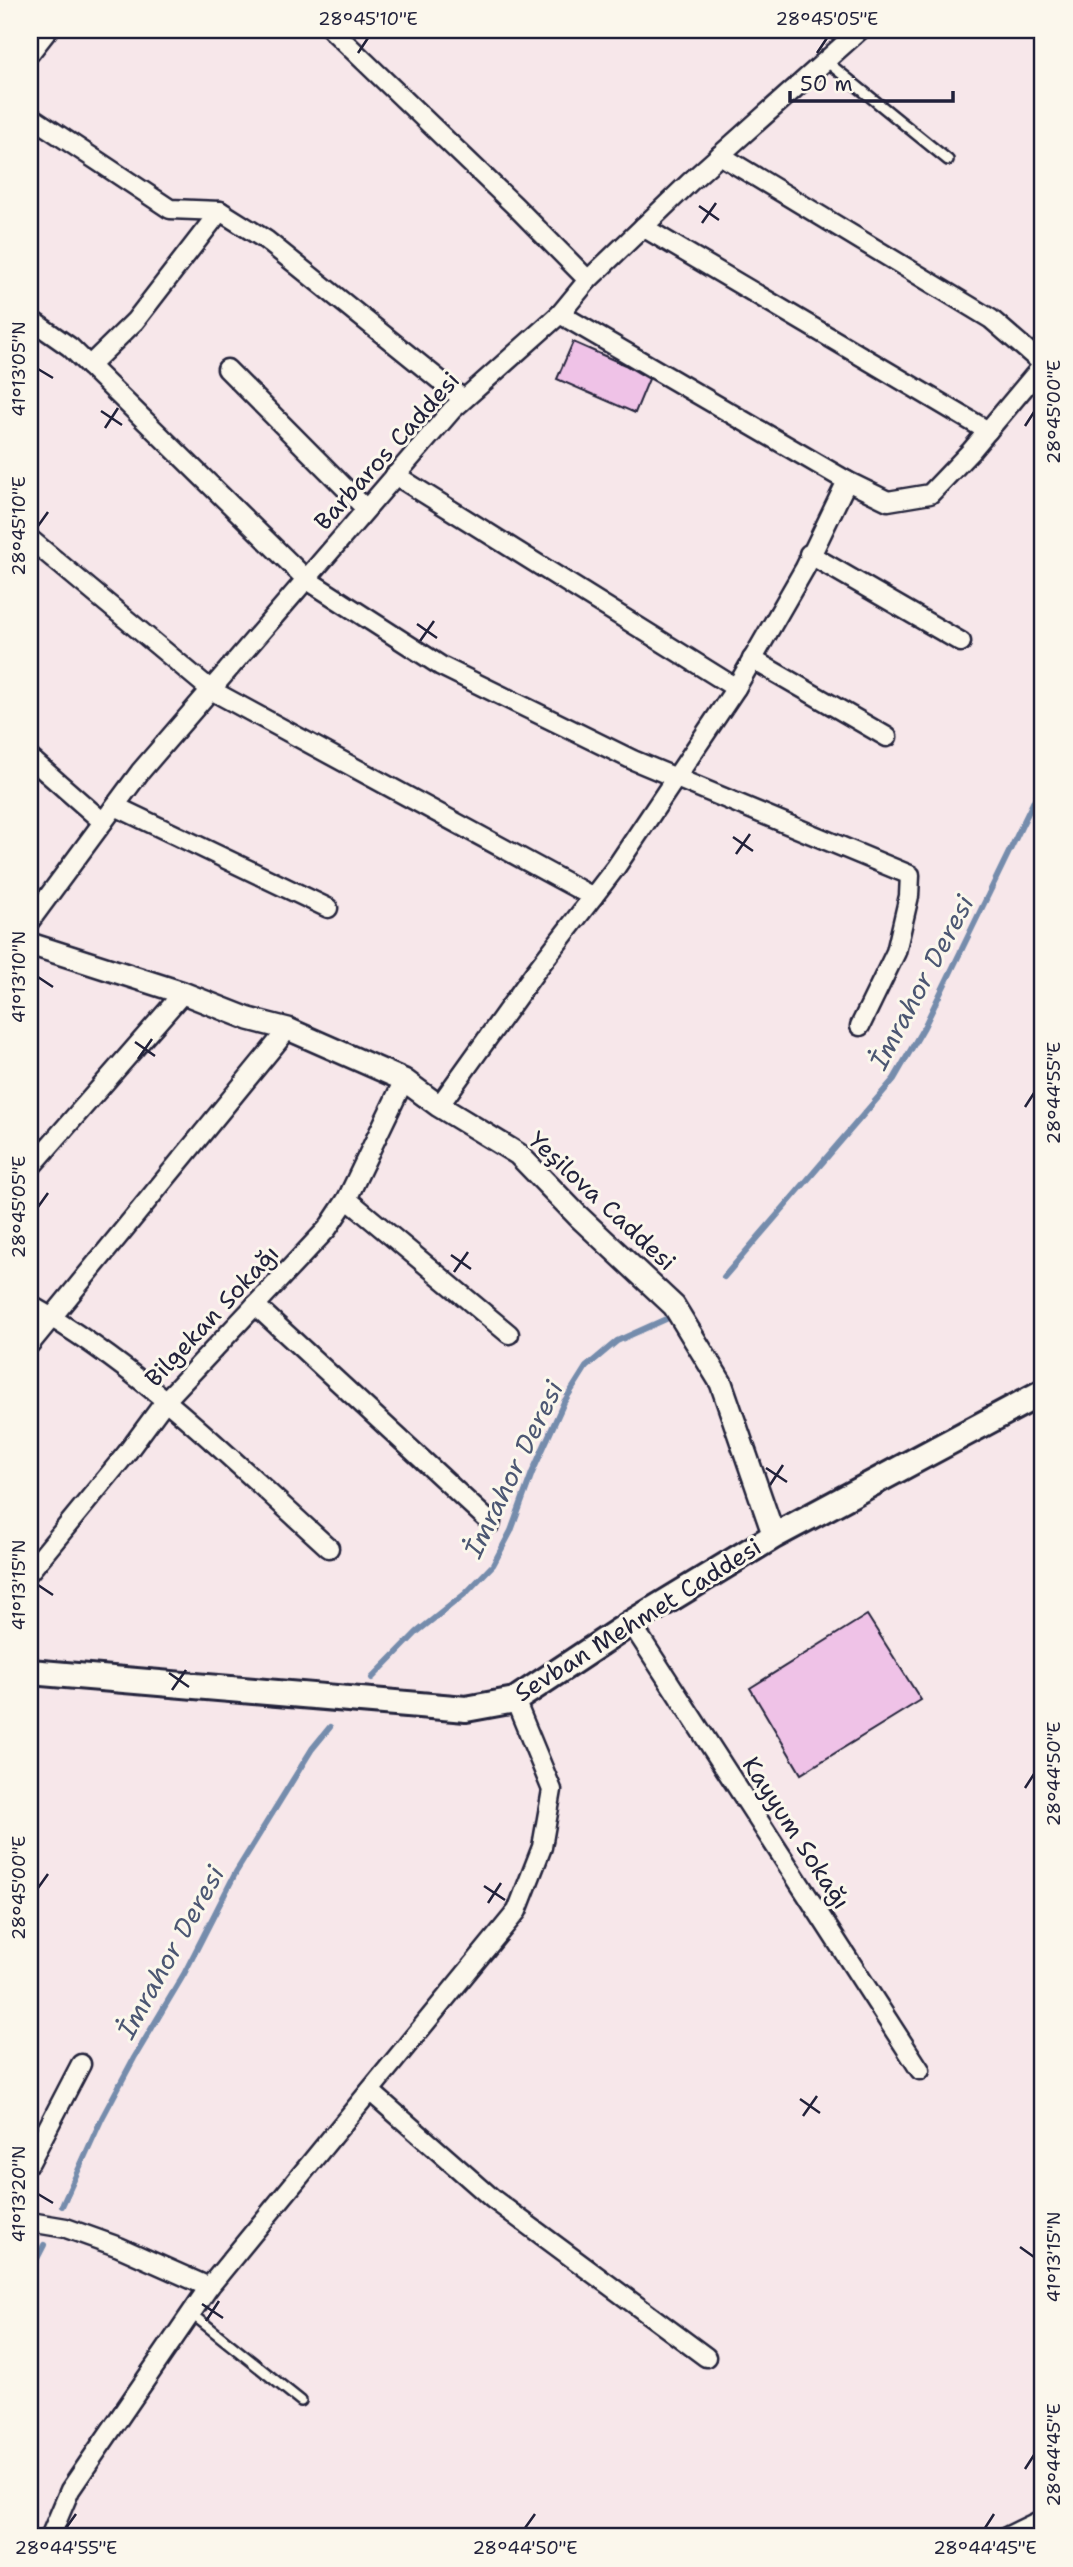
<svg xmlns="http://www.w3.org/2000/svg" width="1073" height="2567" viewBox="0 0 1073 2567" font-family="'Shantell Sans',sans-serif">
  <rect width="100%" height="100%" fill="#f7e7ea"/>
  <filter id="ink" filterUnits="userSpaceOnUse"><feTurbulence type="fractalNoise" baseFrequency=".0143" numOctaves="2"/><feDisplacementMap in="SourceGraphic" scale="14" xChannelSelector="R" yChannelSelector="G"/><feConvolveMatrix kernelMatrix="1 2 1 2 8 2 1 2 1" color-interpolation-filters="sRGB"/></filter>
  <g filter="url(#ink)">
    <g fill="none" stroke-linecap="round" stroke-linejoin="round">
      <g stroke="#758cac" stroke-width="6">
        <polyline points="724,1277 894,1079 924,1027 1043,782"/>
        <polyline points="372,1678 417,1632 466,1593 493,1565 511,1531 532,1473 564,1402 586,1367 617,1341 666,1319"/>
        <polyline points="62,2206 102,2118 134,2058 184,1974 236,1872 312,1749 330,1727"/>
        <polyline points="30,2272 44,2245"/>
      </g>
    </g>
    <g fill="#efc2e7" stroke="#22223b" stroke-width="2">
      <polygon points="573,342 625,365 649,379 635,413 557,379"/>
      <polygon points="867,1615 921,1700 801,1774 750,1688"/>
    </g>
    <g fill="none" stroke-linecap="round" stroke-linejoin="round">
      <g stroke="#22223b" stroke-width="14">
        <g id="service">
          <polyline points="826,61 948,160"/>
          <polyline points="191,2313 301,2401"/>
        </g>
      </g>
      <g stroke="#22223b" stroke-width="23">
        <g id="minor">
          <polyline points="332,30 516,207 588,280"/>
          <polyline points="30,53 48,30"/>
          <polyline points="30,116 170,209 220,211 266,240 463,399"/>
          <polyline points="720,155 991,319 1043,364"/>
          <polyline points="643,227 988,431"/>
          <polyline points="30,319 70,347 306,579 441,666 633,760 910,875 909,896 896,952 860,1026"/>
          <polyline points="89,366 135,321 220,211"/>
          <polyline points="227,369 366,509"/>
          <polyline points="395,475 736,688"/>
          <polyline points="847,481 888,501 930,494 971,451 1043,365"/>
          <polyline points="30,539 211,690 593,897"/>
          <polyline points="809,554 961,642"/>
          <polyline points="752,659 887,737"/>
          <polyline points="30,758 103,822"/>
          <polyline points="115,806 328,908"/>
          <polyline points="30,921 140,772 452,410 560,314 588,280 690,182 860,30"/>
          <polyline points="439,1106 535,972 616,867 736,688 805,568 847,481 560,314"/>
          <polyline points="30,1168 183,993"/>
          <polyline points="347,1199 509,1334"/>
          <path d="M30 1305C142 1368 234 1462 329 1548"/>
          <polyline points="255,1305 491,1523"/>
          <polyline points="30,1344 288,1029"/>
          <polyline points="30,1571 126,1454 166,1400 327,1229 347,1199 404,1080"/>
          <polyline points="631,1623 920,2070"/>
          <polyline points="370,2091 493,2199 706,2357"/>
          <polyline points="30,2162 81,2064"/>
          <polyline points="30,2222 66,2228 119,2247 209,2287"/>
          <polyline points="50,2537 70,2490 209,2287 517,1911 542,1847 552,1790 515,1700"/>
          <polyline points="1006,2537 1043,2519"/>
        </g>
      </g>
      <g stroke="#22223b" stroke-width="26">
        <polyline id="tertiary" points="30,944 183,993 249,1019 288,1029 404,1080 439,1106 518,1154 578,1216 674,1306 721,1383 774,1536"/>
      </g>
      <g stroke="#22223b" stroke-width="30">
        <polyline id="secondary" points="30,1672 466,1709 515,1700 631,1623 774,1536 1043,1392"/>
      </g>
      <use href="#service" stroke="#fbf7ec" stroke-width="9"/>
      <use href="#minor" stroke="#fbf7ec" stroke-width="18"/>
      <use href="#tertiary" stroke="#fbf7ec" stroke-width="21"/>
      <use href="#secondary" stroke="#fbf7ec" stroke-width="24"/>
    </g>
  </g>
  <path fill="none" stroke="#22223b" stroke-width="2.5" d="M358 53 368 38M817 53 827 38M699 206 719 220M702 223 716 203M38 369 53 378M101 411 122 425M1025 426 1034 412M105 428 118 408M38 526 48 512M417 624 437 638M420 641 434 621M733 837 753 851M736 854 750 834M38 977 53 987M135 1042 155 1056M138 1059 152 1039M1025 1107 1034 1093M38 1207 48 1193M451 1255 471 1269M454 1272 468 1252M766 1468 787 1482M770 1485 783 1465M38 1585 53 1595M169 1673 189 1687M172 1690 186 1670M1025 1788 1034 1774M484 1886 505 1900M38 1888 48 1874M488 1903 501 1883M800 2099 820 2113M803 2116 817 2096M38 2194 53 2203M1020 2247 1034 2257M202 2304 223 2318M206 2321 219 2301M1025 2469 1034 2455M66 2528 76 2514M525 2528 535 2514M985 2528 994 2514"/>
  <g text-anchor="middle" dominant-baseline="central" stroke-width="6" stroke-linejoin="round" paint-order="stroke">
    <g font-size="24" fill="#22223b" stroke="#fbf7ec">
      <text transform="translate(387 451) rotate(-48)">Barbaros Caddesi</text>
      <text transform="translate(602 1201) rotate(43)">Yeşilova Caddesi</text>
      <text transform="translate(212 1316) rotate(-47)">Bilgekan Sokağı</text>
      <text transform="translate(638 1620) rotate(-32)">Sevban Mehmet Caddesi</text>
      <text transform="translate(796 1833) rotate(57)">Kayyum Sokağı</text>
    </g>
    <g font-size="26" font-style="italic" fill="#4c5773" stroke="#fbf7ec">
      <text transform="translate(921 982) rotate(-62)">İmrahor Deresi</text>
      <text transform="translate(513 1469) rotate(-64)">İmrahor Deresi</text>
      <text transform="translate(170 1952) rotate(-61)">İmrahor Deresi</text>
    </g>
  </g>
  <rect width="1073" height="2567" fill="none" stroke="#fbf7ec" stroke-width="77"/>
  <path d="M790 91v10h163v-10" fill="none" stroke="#22223b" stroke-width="3.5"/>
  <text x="800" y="91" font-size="21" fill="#22223b" stroke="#fbf7ec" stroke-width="5" paint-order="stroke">50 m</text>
  <rect x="38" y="38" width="996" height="2490" fill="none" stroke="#22223b" stroke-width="2.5"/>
  <g font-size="18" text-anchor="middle" fill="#22223b">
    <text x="368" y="25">28°45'10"E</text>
    <text x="827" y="25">28°45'05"E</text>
    <text transform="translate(19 369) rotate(-90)" y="6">41°13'05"N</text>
    <text transform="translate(1054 412) rotate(-90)" y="6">28°45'00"E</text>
    <text transform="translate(19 526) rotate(-90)" y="6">28°45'10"E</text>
    <text transform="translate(19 977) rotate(-90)" y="6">41°13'10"N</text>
    <text transform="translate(1054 1093) rotate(-90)" y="6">28°44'55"E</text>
    <text transform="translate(19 1207) rotate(-90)" y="6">28°45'05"E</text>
    <text transform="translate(19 1585) rotate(-90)" y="6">41°13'15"N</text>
    <text transform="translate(1054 1774) rotate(-90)" y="6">28°44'50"E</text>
    <text transform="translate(19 1888) rotate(-90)" y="6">28°45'00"E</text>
    <text transform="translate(19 2194) rotate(-90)" y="6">41°13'20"N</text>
    <text transform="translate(1054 2257) rotate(-90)" y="6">41°13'15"N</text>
    <text transform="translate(1054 2455) rotate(-90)" y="6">28°44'45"E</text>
    <text x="66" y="2554">28°44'55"E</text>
    <text x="525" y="2554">28°44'50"E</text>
    <text x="985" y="2554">28°44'45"E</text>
  </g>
</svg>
